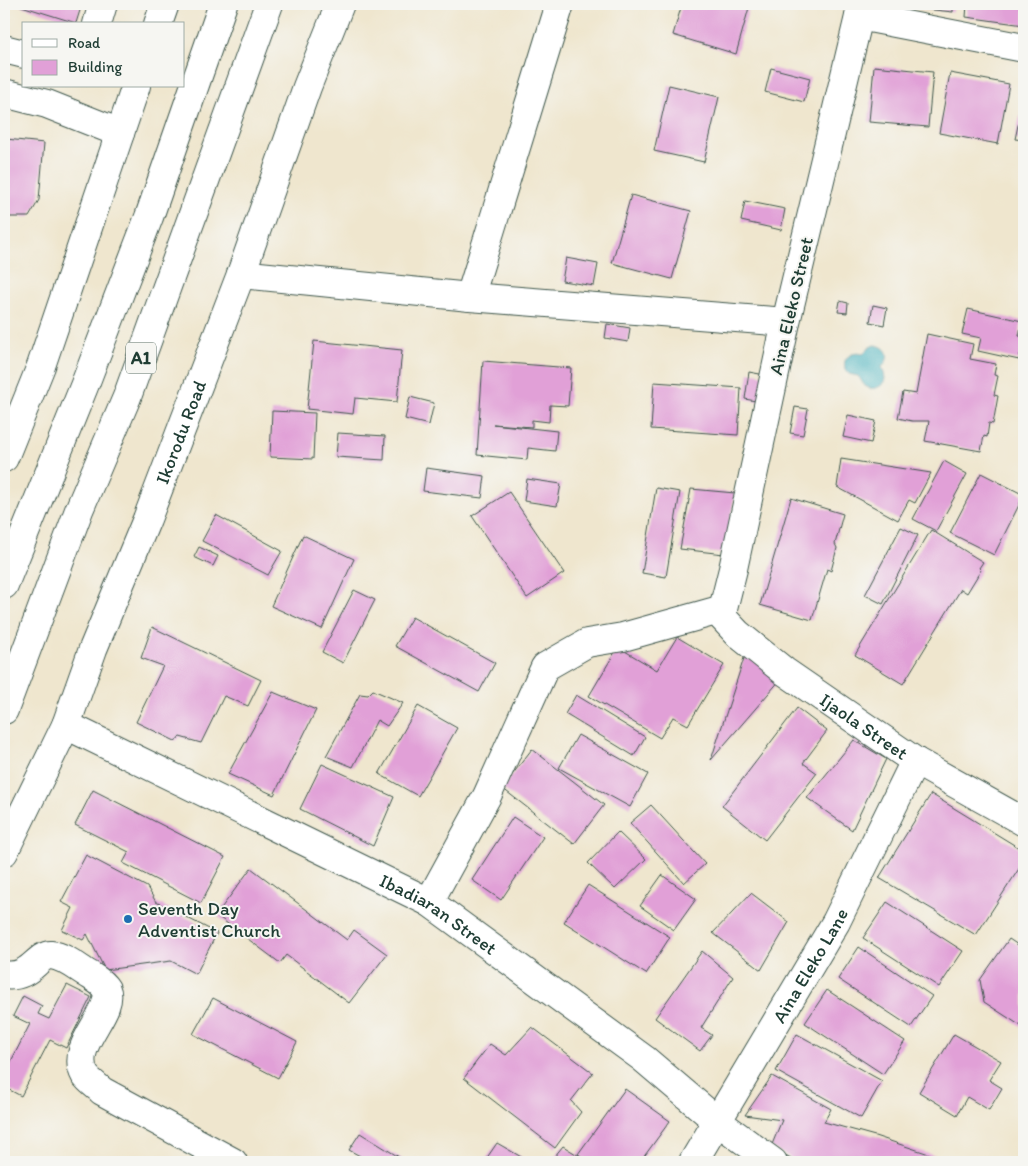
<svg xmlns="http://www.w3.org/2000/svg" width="1028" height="1166" viewBox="0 0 1028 1166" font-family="Itim,sans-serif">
  <rect width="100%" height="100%" fill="#f6f6f2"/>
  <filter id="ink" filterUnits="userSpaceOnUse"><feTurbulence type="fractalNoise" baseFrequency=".02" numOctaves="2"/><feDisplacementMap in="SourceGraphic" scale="10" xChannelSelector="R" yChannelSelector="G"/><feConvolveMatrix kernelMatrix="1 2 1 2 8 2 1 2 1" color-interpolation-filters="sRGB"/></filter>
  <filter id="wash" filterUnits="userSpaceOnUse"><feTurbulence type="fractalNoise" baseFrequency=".0096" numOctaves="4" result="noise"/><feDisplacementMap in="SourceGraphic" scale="20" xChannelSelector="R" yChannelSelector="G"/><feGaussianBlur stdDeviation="1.12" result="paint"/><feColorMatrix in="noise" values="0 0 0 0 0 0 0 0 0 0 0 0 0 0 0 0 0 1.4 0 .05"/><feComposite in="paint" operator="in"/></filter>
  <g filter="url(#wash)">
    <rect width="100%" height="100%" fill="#efe6ce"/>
    <path fill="#40afbb" stroke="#307678" d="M874 345C888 346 892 357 882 367 883 371 885 375 885 379 883 388 872 391 865 386 862 383 861 379 858 376L849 374C838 362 849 350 863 354L868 348Z"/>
    <g id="blocks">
      <g fill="#e1a0d7">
        <polygon points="15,4 82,4 76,23"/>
        <polygon points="682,4 750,4 736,54 673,35"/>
        <polygon points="895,4 953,4 953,12 895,6"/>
        <polygon points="967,4 1024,4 1024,25 966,17"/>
        <polygon points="874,66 933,72 928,127 869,122"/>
        <polygon points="771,68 810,78 804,102 765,92"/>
        <polygon points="950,73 1009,84 998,144 939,133"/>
        <polygon points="669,85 719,97 704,162 654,151"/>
        <polygon points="1023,103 1024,104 1024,140 1015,139"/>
        <polygon points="6,139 44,143 39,200 29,217 10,217 4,204 4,162"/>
        <polygon points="631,195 691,211 672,279 612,263"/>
        <polygon points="745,201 785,209 781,230 741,221"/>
        <polygon points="566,258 598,264 594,286 562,281"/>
        <polygon points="840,301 848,303 847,313 838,312"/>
        <polygon points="873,305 887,308 884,325 870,322"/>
        <polygon points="968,309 1022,321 1019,336 1024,337 1024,355 1020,354 1019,360 978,351 981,338 962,334"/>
        <polygon points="607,324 630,328 628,342 605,338"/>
        <polygon points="927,334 973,344 970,359 996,364 994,375 998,376 994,395 998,396 993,424 989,423 987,437 984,436 981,451 925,441 929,421 912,421 898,418 903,392 916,394"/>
        <polygon points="314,341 402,350 397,402 355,398 353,414 307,409"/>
        <polygon points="483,361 571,368 568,406 550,405 549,422 532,420 532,427 493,424 557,431 555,451 528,448 527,460 477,455"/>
        <polygon points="749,372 765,375 761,402 745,399"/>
        <polygon points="654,382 741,388 738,435 651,429"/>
        <polygon points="410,397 434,403 429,425 405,419"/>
        <polygon points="795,407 808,409 803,435 790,433"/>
        <polygon points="272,411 315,413 313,459 270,457"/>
        <polygon points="848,415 876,421 871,443 843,437"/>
        <polygon points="338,433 385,436 384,460 336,457"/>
        <polygon points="841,459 931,473 915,503 909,500 898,520 837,487"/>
        <polygon points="944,461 967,474 936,531 913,519"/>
        <polygon points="426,468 485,476 482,498 423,491"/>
        <polygon points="981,473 1024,495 994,555 950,533"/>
        <polygon points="527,479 561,484 557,506 524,501"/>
        <polygon points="656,488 680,492 666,577 642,573"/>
        <polygon points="691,489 735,493 724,554 680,549"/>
        <polygon points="509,492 564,573 527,598 472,516"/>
        <polygon points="791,498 843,514 835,544 837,548 831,571 827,569 812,620 760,605"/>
        <polygon points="216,515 282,551 268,575 202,541"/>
        <polygon points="901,527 918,535 883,604 865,595"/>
        <polygon points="931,530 983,562 979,568 981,570 967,593 961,589 903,684 855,655"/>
        <polygon points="303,535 354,559 322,629 271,606"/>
        <polygon points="199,547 218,556 213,566 194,557"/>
        <polygon points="354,590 375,600 343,663 322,652"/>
        <polygon points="412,617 495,663 479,692 395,646"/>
        <polygon points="152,627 261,680 248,706 224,696 201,743 180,737 175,741 136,722 163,666 141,658"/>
        <polygon points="677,637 724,665 688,725 673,717 660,738 589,696 618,647 657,670"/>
        <polygon points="745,655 781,679 711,760"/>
        <polygon points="373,690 403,703 387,726 377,720 353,767 326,756 360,694 368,695"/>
        <polygon points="273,692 316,710 274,795 228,774"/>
        <polygon points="576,695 645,737 634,756 565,714"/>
        <polygon points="418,706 457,728 418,796 379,774"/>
        <polygon points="797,708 827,731 803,763 817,773 765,840 722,806"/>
        <polygon points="578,735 648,774 630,807 559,768"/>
        <polygon points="854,740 886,759 852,830 807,798"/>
        <polygon points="532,749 604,805 574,844 502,788"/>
        <polygon points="322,764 394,797 373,846 300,809"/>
        <polygon points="93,790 225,857 201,903 123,863 129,852 75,825"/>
        <polygon points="931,794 1024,851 1024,861 976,935 879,878"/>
        <polygon points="651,805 705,864 684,883 630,823"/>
        <polygon points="513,817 543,837 501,900 472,880"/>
        <polygon points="618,832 646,859 615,889 588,863"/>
        <polygon points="86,855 147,887 156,902 217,933 196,974 171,961 105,970 87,934 83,940 62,930 73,908 61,902"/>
        <polygon points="251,868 347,940 354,930 387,954 349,1003 286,955 280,963 216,915"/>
        <polygon points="662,875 696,899 674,930 640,906"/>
        <polygon points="588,885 670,937 646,974 564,922"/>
        <polygon points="751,893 789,922 761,970 713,933"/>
        <polygon points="887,902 963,951 939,987 863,938"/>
        <polygon points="1009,939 1024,949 1024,1028 984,1002 980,980"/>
        <polygon points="859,947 932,996 911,1027 838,979"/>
        <polygon points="702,951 733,977 701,1028 712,1035 700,1051 655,1018"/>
        <polygon points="67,985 91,997 66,1048 50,1040 21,1096 4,1087 4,1075 30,1024 13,1016 23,996 42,1006 38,1014 49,1019"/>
        <polygon points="827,990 905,1041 883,1074 805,1023"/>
        <polygon points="213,998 297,1042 278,1078 193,1034"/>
        <polygon points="532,1027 593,1073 571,1101 581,1112 555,1148 464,1078 490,1044 506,1055"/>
        <polygon points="797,1034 882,1081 861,1118 776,1071"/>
        <polygon points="954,1034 1001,1061 989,1080 1002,1088 989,1110 967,1097 957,1115 919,1092"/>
        <polygon points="772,1076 831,1109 824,1122 875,1136 935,1156 933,1162 798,1162 771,1147 782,1120 745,1115"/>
        <polygon points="625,1089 670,1121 640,1162 590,1162 578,1154"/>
        <polygon points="360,1133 407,1162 356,1162 360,1156 349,1150"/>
        <polygon points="497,1143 530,1162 484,1162"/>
        <polygon points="563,1146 589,1162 550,1162"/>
      </g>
    </g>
  </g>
  <g filter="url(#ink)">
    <use href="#blocks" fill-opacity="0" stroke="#3e564b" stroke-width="1"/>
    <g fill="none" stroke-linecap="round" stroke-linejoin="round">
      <g stroke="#3e564b" stroke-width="30">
        <g id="minor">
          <path id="s1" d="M862 4 786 322 733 569 723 609V618L738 634 784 671 915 761 1024 822"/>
          <polyline points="859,16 1024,48"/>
          <polyline points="97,24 103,4"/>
          <polyline points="4,49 24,54"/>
          <polyline points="4,93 47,104 120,133"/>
          <polyline points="241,274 470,297 786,322"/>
          <polyline points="470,297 560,4"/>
          <path id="s2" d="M66 725 429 902 644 1059 717 1121 773 1162"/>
          <polyline points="429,902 487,796 545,667 587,643 623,637 723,609"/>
          <path d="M4 975C31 979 36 955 51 955 64 956 78 968 88 974 94 978 102 982 106 989 116 1012 68 1045 85 1075 89 1081 97 1086 102 1091L233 1162"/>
          <path id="s3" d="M693 1162 836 922 915 761"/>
        </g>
      </g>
      <g stroke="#3e564b" stroke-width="30">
        <g id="major">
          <polyline points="158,24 165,4"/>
          <polyline points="4,458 41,366 136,86"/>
          <path id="s4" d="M4 852 66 725 93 649 147 519 241 274 307 87 340 4"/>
        </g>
      </g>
      <g stroke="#3e564b" stroke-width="30">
        <g id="highway">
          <polyline points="4,585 85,384 149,217 223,4"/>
          <polyline points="4,710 79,510 127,397 269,4"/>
        </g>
      </g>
      <use href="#minor" stroke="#fff" stroke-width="28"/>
      <use href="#major" stroke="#fff" stroke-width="28"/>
      <use href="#highway" stroke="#fff" stroke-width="28"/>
    </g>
  </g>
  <circle fill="#1f6fb2" stroke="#f6f6f2" stroke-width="2" cx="128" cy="919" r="5"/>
  <g text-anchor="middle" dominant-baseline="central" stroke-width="4" stroke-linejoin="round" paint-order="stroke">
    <rect fill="#f6f6f2" stroke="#60746d" stroke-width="1" x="126" y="342.5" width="30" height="31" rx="4"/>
    <g font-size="18" font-weight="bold" fill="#1f3d34">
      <text x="141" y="358">A1</text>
    </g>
    <g font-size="19" fill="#1f3d34" stroke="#f6f6f2">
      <text transform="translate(791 306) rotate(-77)">Aina Eleko Street</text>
      <text stroke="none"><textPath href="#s4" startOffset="456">Ikorodu Road</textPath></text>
      <text stroke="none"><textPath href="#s1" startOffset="808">Ijaola Street</textPath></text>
      <text stroke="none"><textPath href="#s2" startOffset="418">Ibadiaran Street</textPath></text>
      <text stroke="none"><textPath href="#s3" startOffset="229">Aina Eleko Lane</textPath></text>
    </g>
    <g font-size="19" fill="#1f3d34" stroke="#f6f6f2" text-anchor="start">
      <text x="138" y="908">Seventh Day<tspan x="138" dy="22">Adventist Church</tspan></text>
    </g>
  </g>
  <rect width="1028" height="1166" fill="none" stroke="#f6f6f2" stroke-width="20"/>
  <rect x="22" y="22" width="162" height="65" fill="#f6f6f2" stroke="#a0aca6"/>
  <rect x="32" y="39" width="25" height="8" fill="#ffffff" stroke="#a0aca6"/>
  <text x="68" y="48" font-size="15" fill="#1f3d34">Road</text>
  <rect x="32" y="60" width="25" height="15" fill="#e1a0d7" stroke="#a0aca6"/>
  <text x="68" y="72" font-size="15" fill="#1f3d34">Building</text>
</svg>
